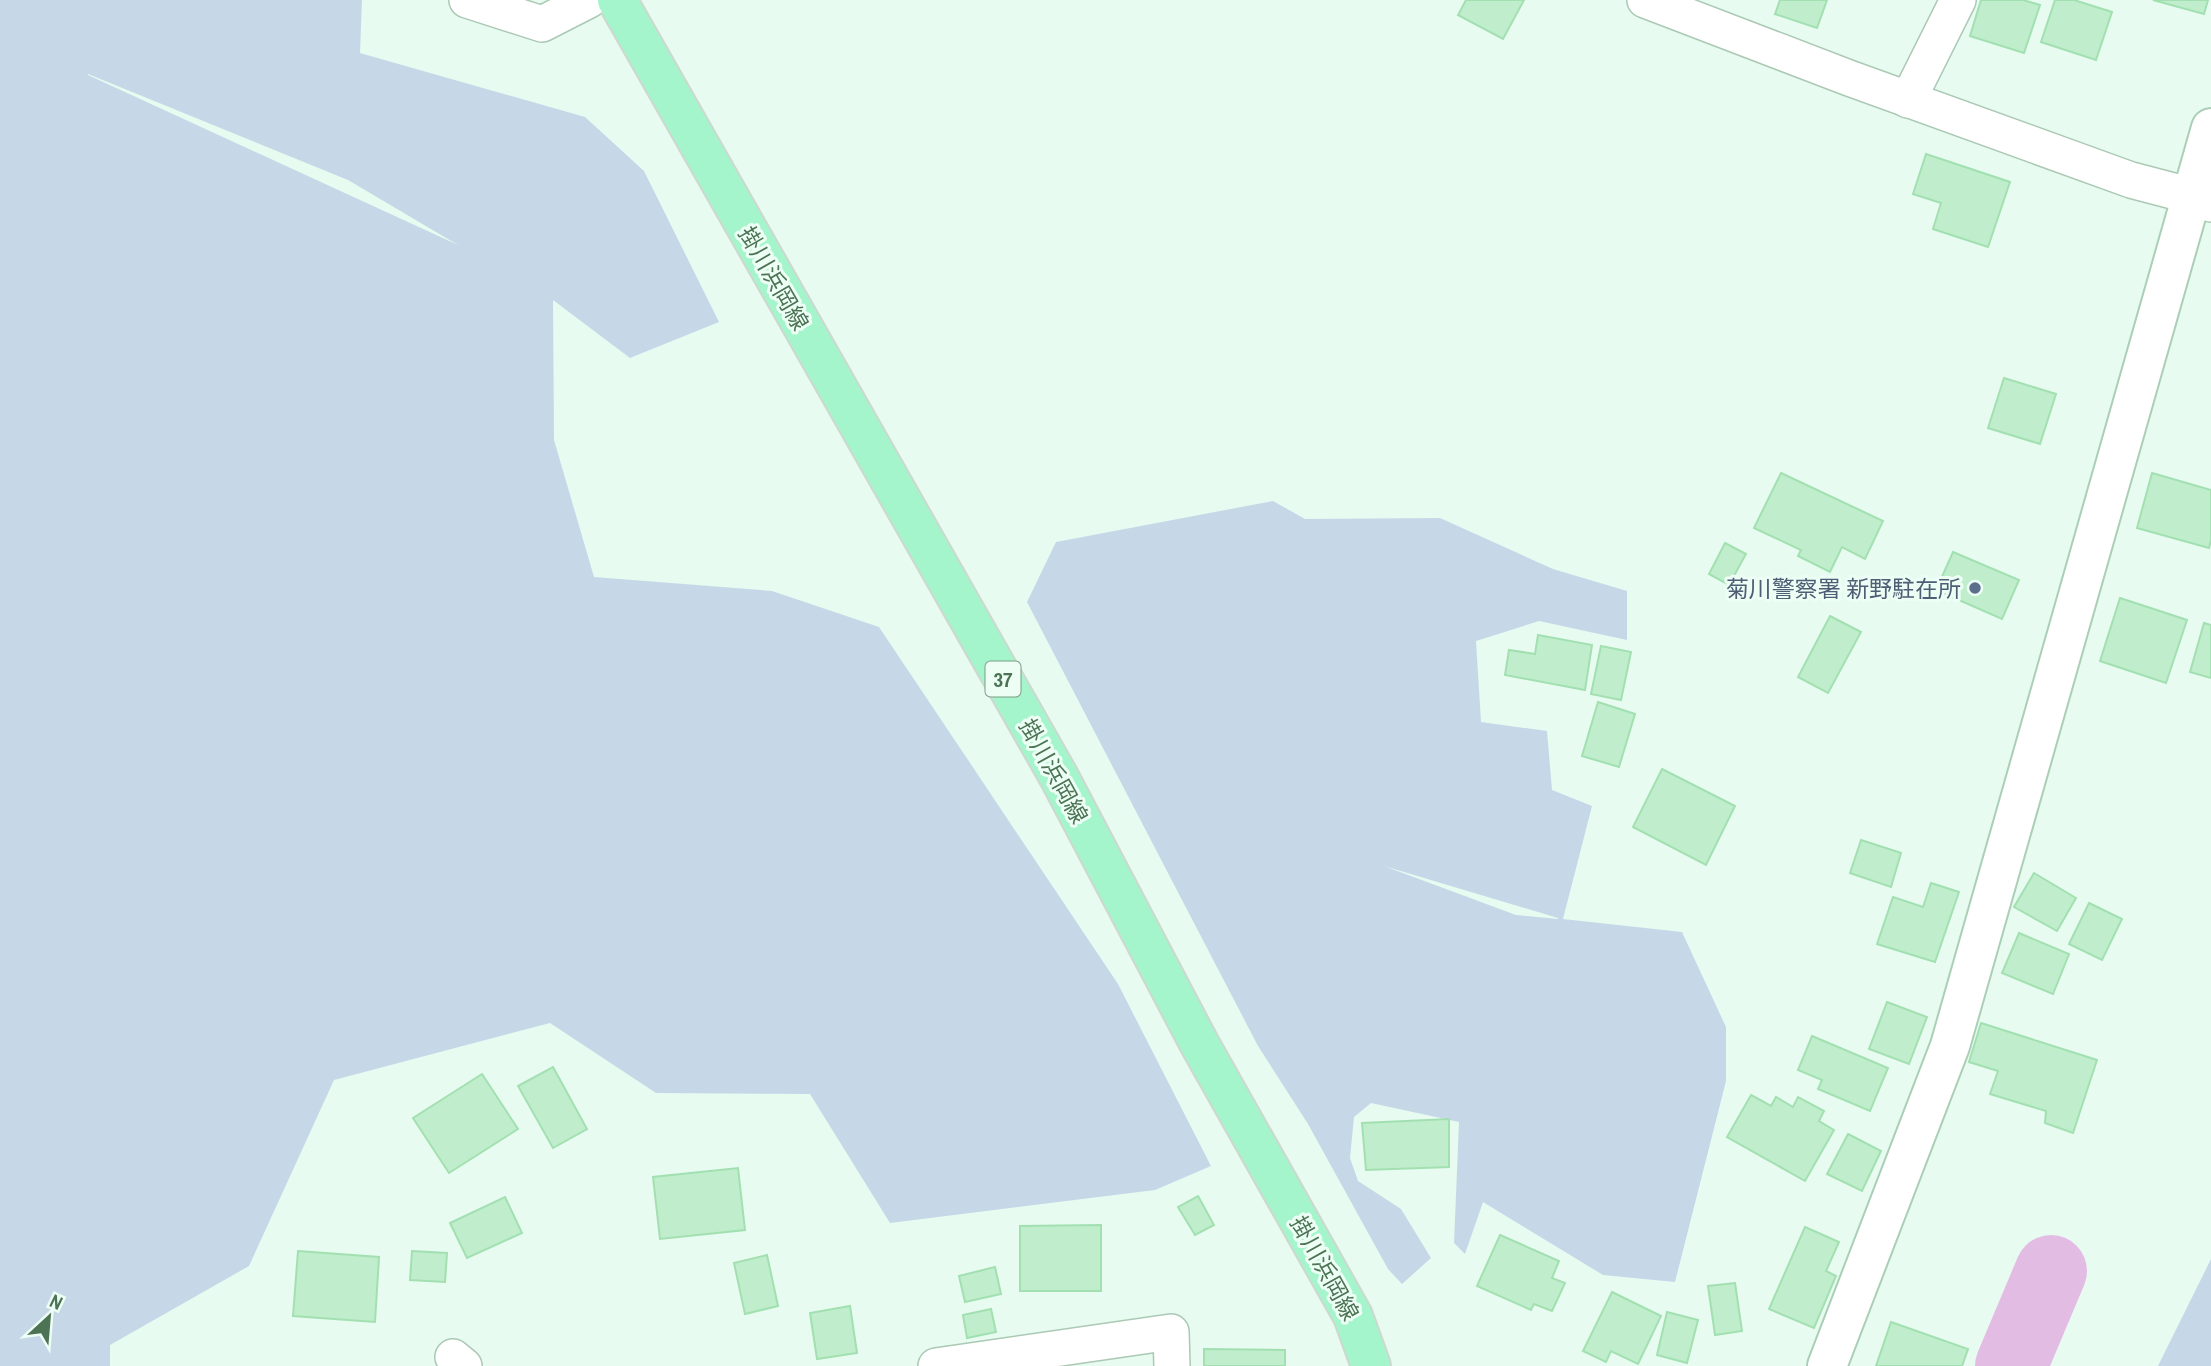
<svg xmlns="http://www.w3.org/2000/svg" width="2211" height="1366" viewBox="0 0 2211 1366" font-family="'Archivo Narrow','Noto Sans JP',sans-serif">
  <rect width="100%" height="100%" fill="#e7fbf0"/>
  <g fill="#c6d8e8" fill-rule="evenodd">
    <path d="M0 0H362L360 53 585 117 644 171 719 322 630 358 553 300 554 440 594 577 772 591 879 627 1118 984 1211 1166 1155 1190 890 1223 810 1094 656 1093 550 1023 334 1080 249 1266 110 1345V1366H0ZM88 74 348 180 458 245 88 75Z"/>
    <path d="M1273 501 1305 519 1440 518 1553 569 1627 591V640L1539 621 1476 641 1481 722 1547 731 1552 790 1592 806 1563 919 1682 932 1726 1027V1081L1675 1282 1603 1275 1483 1202 1465 1254 1454 1243 1459 1122 1371 1103 1354 1117 1350 1158 1358 1181 1401 1209 1431 1258 1402 1284 1388 1269 1308 1124 1258 1046 1027 602 1056 542ZM1384 866 1558 918V919L1516 915Z"/>
    <polygon points="2211,1259 2211,1366 2158,1366"/>
  </g>
  <g fill="none" stroke-linecap="round" stroke-linejoin="round">
    <polyline stroke="#e3bce3" stroke-width="72" points="2011,1366 2051,1271"/>
  </g>
  <g fill="#c0eecc" stroke="#a2e0b1" stroke-width="2">
    <polygon points="1466,0 1524,0 1503,39 1458,15"/>
    <polygon points="1780,0 1827,0 1817,28 1775,14"/>
    <polygon points="1981,0 2023,0 2040,5 2024,53 1970,36"/>
    <polygon points="2055,0 2074,0 2112,12 2096,60 2041,42"/>
    <polygon points="2153,0 2208,0 2204,14"/>
    <polygon points="1926,154 2010,182 1988,247 1933,229 1941,203 1913,194"/>
    <polygon points="2004,378 2056,394 2040,444 1988,428"/>
    <polygon points="1781,473 1883,521 1865,559 1842,547 1830,572 1798,556 1801,550 1754,528"/>
    <polygon points="2152,473 2211,490 2211,540 2209,548 2137,528"/>
    <polygon points="1725,543 1746,554 1729,585 1709,574"/>
    <polygon points="1953,552 2019,580 2002,619 1936,590"/>
    <polygon points="2120,598 2187,620 2166,683 2100,661"/>
    <polygon points="1830,616 1861,632 1828,693 1798,677"/>
    <polygon points="2204,623 2211,625 2211,678 2190,672"/>
    <polygon points="1538,635 1592,645 1585,690 1505,675 1509,650 1535,654"/>
    <polygon points="1601,646 1631,652 1621,700 1591,694"/>
    <polygon points="1598,702 1635,714 1619,767 1582,756"/>
    <polygon points="1662,769 1735,806 1706,865 1633,827"/>
    <polygon points="1861,840 1901,853 1891,887 1850,873"/>
    <polygon points="2034,873 2076,898 2057,931 2014,907"/>
    <polygon points="1931,883 1959,892 1935,962 1877,944 1893,897 1923,907"/>
    <polygon points="2089,903 2122,919 2102,960 2069,944"/>
    <polygon points="2019,933 2069,954 2053,994 2002,973"/>
    <polygon points="1887,1002 1927,1017 1909,1064 1869,1049"/>
    <polygon points="1981,1023 2097,1060 2073,1133 2045,1123 2046,1111 1990,1094 1998,1071 1969,1062"/>
    <polygon points="1812,1036 1888,1068 1870,1111 1818,1089 1822,1080 1798,1070"/>
    <polygon points="553,1067 587,1129 553,1148 518,1086"/>
    <polygon points="482,1074 518,1129 449,1173 413,1118"/>
    <polygon points="1751,1095 1771,1106 1776,1097 1793,1107 1798,1097 1824,1111 1819,1121 1834,1130 1805,1181 1727,1137"/>
    <polygon points="1449,1119 1449,1167 1366,1170 1362,1123"/>
    <polygon points="1848,1134 1881,1151 1862,1191 1827,1174"/>
    <polygon points="738,1168 745,1230 660,1239 653,1177"/>
    <polygon points="1198,1196 1214,1225 1195,1235 1178,1207"/>
    <polygon points="505,1197 522,1233 467,1258 450,1223"/>
    <polygon points="1101,1225 1101,1291 1020,1291 1020,1226"/>
    <polygon points="1805,1227 1839,1242 1826,1271 1836,1276 1814,1328 1769,1309"/>
    <polygon points="1500,1235 1559,1261 1552,1278 1565,1283 1552,1311 1534,1304 1531,1310 1477,1286"/>
    <polygon points="298,1251 379,1257 375,1322 293,1316"/>
    <polygon points="412,1251 447,1253 445,1282 410,1280"/>
    <polygon points="767,1255 778,1306 745,1314 734,1263"/>
    <polygon points="995,1267 1001,1294 965,1302 959,1276"/>
    <polygon points="1735,1283 1742,1331 1715,1335 1708,1286"/>
    <polygon points="1612,1292 1661,1316 1638,1364 1611,1351 1606,1362 1583,1351"/>
    <polygon points="850,1306 857,1353 817,1359 810,1313"/>
    <polygon points="991,1309 996,1332 967,1338 963,1315"/>
    <polygon points="1667,1312 1698,1320 1687,1363 1657,1355"/>
    <polygon points="1891,1322 1968,1349 1962,1366 1876,1366"/>
    <polygon points="1204,1349 1285,1350 1285,1366 1204,1366"/>
  </g>
  <g fill="none" stroke-linecap="round" stroke-linejoin="round">
    <g stroke="#abc9b4" stroke-width="38">
      <g id="street">
        <polyline points="467,0 542,24 589,0"/>
        <polyline points="1645,0 1849,78 2131,180 2192,196 2211,204"/>
        <polyline points="1908,100 1958,0"/>
        <polyline points="453,1357 464,1366"/>
        <polyline points="936,1366 1171,1332 1172,1366"/>
      </g>
    </g>
    <g stroke="#abcfb6" stroke-width="42">
      <polyline id="secondary" points="1827,1366 1950,1046 2211,128"/>
    </g>
    <g stroke="#cdd8cf" stroke-width="42">
      <polyline id="primary" points="617,0 1059,777 1199,1043 1353,1316 1371,1366"/>
    </g>
    <use href="#street" stroke="#fff" stroke-width="35"/>
    <use href="#secondary" stroke="#fff" stroke-width="38"/>
    <use href="#primary" stroke="#a4f5cb" stroke-width="38"/>
  </g>
  <circle fill="#5c6f8a" stroke="#edfef5" stroke-width="2.5" cx="1975" cy="588" r="7"/>
  <g text-anchor="middle" dominant-baseline="central" stroke-width="6" stroke-linejoin="round" paint-order="stroke">
    <rect fill="#edfef5" stroke="#7d9d85" stroke-width="2" x="985.5" y="661.5" width="35" height="35" rx="5"/>
    <g font-size="21" font-weight="bold" fill="#4d7355">
      <text x="1003" y="679">37</text>
    </g>
    <g font-size="23" fill="#4d7355" stroke="#edfef5">
      <text transform="translate(774 278) rotate(60)">掛川浜岡線</text>
      <text transform="translate(1054 771) rotate(61)">掛川浜岡線</text>
      <text transform="translate(1325 1268) rotate(61)">掛川浜岡線</text>
    </g>
    <g font-size="23" fill="#4e5e75" stroke="#edfef5" text-anchor="end">
      <text x="1961" y="588">菊川警察署 新野駐在所</text>
    </g>
  </g>
  <g transform="translate(49 1317) rotate(26)" stroke="#edfef5" stroke-width="5" paint-order="stroke">
  <path d="M0-5L12 26L0 18L-12 26Z" fill="#4d7355"/>
  <text y="-10" font-size="19" font-weight="bold" text-anchor="middle" fill="#4d7355">N</text>
  </g>
</svg>
